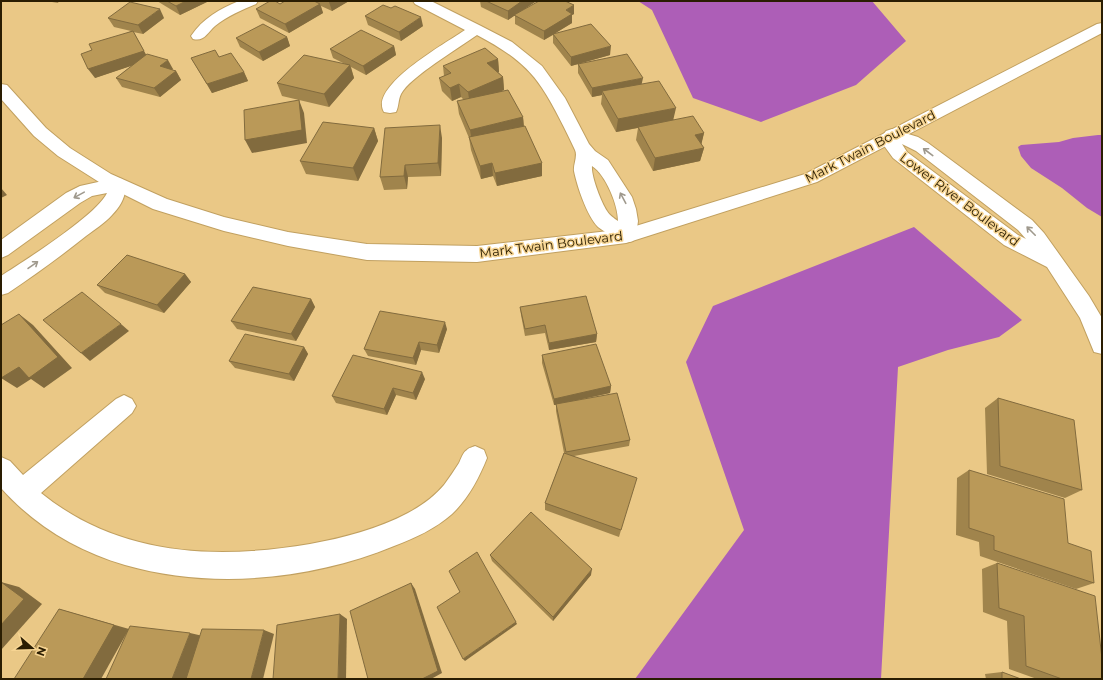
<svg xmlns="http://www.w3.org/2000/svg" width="1103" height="680" viewBox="0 0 1103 680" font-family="Montserrat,sans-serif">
  <rect width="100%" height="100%" fill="#eac886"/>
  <g fill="#ad5eb7">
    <polygon points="638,1 872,1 906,41 856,85 761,122 693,98 652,10"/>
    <polygon points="1098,135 1102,135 1102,217 1087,208 1062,188 1031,168 1021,156 1018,147 1021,145 1059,142 1073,138"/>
    <polygon points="914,227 1022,320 999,337 948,350 898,367 881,679 635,679 744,530 686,362 713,306"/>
  </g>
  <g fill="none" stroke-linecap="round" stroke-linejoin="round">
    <g stroke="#c1a060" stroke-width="2">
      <g id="minor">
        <path d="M239 1H258L256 4C242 10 227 16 215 26 207 33 204 42 193 39L191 36C203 18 220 9 239 1Z"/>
        <path d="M413 1H431L481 26 512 42 542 66 565 98 589 144 595 151 608 160 632 197 636 209 638 221 636 236 633 241C624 244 619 241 611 236 607 233 602 230 598 227 587 216 577 186 574 171 573 165 578 156 575 150 566 131 554 106 542 88 526 63 503 49 477 35 459 48 410 77 401 94 398 100 399 106 396 112L390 113 384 112C368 86 448 42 465 30L415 4ZM592 166C606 175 618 205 618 221 614 218 610 216 607 211 601 202 591 176 592 166Z"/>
        <path d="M892 129 918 137 928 143 1032 220 1044 233 1089 296 1102 318V354L1094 352 1080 318 1047 267 1004 245 893 158 885 147 883 135 886 131ZM902 144 916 151 1018 230 1026 239 1018 235 907 152Z"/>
        <path d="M116 178 122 179C130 191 121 206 112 215 105 223 94 230 86 236 61 256 35 275 8 293L1 295V276C24 261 97 215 107 193L92 196 80 203 8 255 1 258V240L66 193 80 186Z"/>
        <path d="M124 395 132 399 136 406 132 413 41 493C119 556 215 560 310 544 343 538 378 529 408 513 421 506 434 497 444 485 449 478 454 471 459 463 461 459 463 452 467 450 468 448 473 447 475 446L484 450 487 458C479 478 468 499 452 514 435 529 415 538 394 546 311 580 212 590 125 565 77 551 34 525 1 488V457L10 461 23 475 116 399Z"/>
      </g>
    </g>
    <g stroke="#c1a060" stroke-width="2">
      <polygon id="tertiary" points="1102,23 1102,33 817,182 626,243 477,262 367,260 288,246 224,231 153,209 99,182 58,156 34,136 1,99 1,84 7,85 46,128 70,148 111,174 167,199 224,217 288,232 367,244 477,246 626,229 805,174 1097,24"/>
    </g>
    <use href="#minor" fill="#fff" fill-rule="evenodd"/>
    <use href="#tertiary" fill="#fff" fill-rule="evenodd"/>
  </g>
  <g fill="#a0844c">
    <polygon points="46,1 59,1 58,3"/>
    <polygon points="157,1 209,1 180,15"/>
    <polygon points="285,1 349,1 332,11 321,6 323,13 289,33 260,18 256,9 280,4"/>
    <polygon points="480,1 535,1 535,2 517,14 574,14 572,15 572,23 554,34 610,55 578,64 642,84 674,120 704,133 701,144 704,148 700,161 653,171 636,140 638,128 616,132 601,104 602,95 592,97 578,73 578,64 571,66 553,43 553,35 544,40 515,24 515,15 508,20 481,7"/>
    <polygon points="365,16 423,26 401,41 368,25"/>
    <polygon points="108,18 164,18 143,34 133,32 146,55 173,69 172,70 176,71 181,80 160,97 122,87 116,78 133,65 95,78 92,50 131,31 114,27"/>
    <polygon points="287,37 290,46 263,61 240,47 236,38"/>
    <polygon points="394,46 396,55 366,75 351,67 354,78 329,107 282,96 277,83 345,64 333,58 330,49"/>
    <polygon points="219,57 244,72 248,81 212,93 191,58"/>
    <polygon points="498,59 499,72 498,72 503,77 504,90 501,91 523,117 524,126 542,163 542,176 497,186 493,176 481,179 471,150 469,138 459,114 457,101 464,100 461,97 452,101 442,91 439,78 444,76 443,66"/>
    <polygon points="374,128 378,141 358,181 306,174 300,161"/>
    <polygon points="442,138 441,176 408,177 407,189 384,190 380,177"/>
    <polygon points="185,274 191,282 164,313 105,293 97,285"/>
    <polygon points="311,299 315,307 296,341 237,329 231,321"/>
    <polygon points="520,307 597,334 596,342 549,350 545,333 525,336 521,315"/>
    <polygon points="447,329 439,353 421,350 416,365 368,356 364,349"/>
    <polygon points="304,347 308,354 294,381 235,368 229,361"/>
    <polygon points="542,355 611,386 610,393 578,400 630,440 629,446 574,456 621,530 619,537 545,510 545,503 564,453 556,411 556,405 554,405 542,363"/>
    <polygon points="425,379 416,400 396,395 387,415 336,403 332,396"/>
    <polygon points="998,398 1082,490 1065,498 987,474 985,408"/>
    <polygon points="969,470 1068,543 1094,583 1076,589 980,556 979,542 956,535 957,478"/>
    <polygon points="490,555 591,575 553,621 492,561"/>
    <polygon points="997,563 1102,679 1037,679 1009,669 1007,621 983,612 982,569"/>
    <polygon points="1002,672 1021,679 986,679 985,674"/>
  </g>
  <g fill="#826b3e">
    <polygon points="186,1 209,1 180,15 176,6"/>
    <polygon points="331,1 349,1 332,11 329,2"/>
    <polygon points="522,1 535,1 535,2 508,20 508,11"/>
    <polygon points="320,4 323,13 289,33 285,24"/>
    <polygon points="574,5 574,14 572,15 572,23 544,40 544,31 566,10"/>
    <polygon points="160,9 164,18 143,34 138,25"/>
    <polygon points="421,17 423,26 401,41 399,32"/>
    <polygon points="133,31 149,60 95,78 88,69"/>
    <polygon points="287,37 290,46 263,61 259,52"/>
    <polygon points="394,46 396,55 366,75 363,66"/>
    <polygon points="611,46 610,55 571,66 571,57"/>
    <polygon points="498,59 499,72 488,76 487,63"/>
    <polygon points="168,60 173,69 165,75 160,66"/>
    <polygon points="350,65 354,78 329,107 324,94"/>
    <polygon points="176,71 181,80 160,97 154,88"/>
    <polygon points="244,72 248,81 212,93 207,84"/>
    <polygon points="503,77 504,90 470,105 468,92"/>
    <polygon points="643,78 641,87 602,91 602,95 592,97 592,88"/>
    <polygon points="459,84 461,97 452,101 450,88"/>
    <polygon points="299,100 304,113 307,143 252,153 245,140"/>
    <polygon points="676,108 673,121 616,132 618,119"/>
    <polygon points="523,117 524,130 472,142 470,130"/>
    <polygon points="440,125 442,138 441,176 438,163"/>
    <polygon points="374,128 378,141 358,181 353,168"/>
    <polygon points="704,133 701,146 695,135"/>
    <polygon points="704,148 700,161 653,171 655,158"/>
    <polygon points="492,163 493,176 481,179 480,166"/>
    <polygon points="542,163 542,176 497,186 495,173"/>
    <polygon points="405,165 408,177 407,189 404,176"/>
    <polygon points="1,188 7,195 1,198"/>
    <polygon points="185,274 191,282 164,313 157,305"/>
    <polygon points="311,299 315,307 296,341 291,334"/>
    <polygon points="19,314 33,325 72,368 44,388 31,379 17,388 1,378"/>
    <polygon points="445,322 447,329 439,353 437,345"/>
    <polygon points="121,324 129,331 90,361 81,353"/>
    <polygon points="597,334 596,342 549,350 549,343"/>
    <polygon points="419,342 421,350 416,365 413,358"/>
    <polygon points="304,347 308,354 294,381 289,374"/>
    <polygon points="422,372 425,379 416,400 413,393"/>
    <polygon points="611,386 610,393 554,405 554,399"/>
    <polygon points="393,388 396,395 387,415 384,409"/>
    <polygon points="592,569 591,575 553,621 553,617"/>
    <polygon points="1,582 19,587 42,604 1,650"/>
    <polygon points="411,583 415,589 442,673 431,679 422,679"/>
    <polygon points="59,609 129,629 101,679 83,679"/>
    <polygon points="340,614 347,619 346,679 338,679"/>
    <polygon points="516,622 517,624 465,661 463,659"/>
    <polygon points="264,630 274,634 263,679 251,679"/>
    <polygon points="190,633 203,636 187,679 172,679"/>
  </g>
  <g fill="#ba9958" stroke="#826b3e">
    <polygon points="167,1 186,1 176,6"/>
    <polygon points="270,1 275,1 280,4 285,1 314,1 320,4 285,24 256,9"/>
    <polygon points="486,1 522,1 508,11"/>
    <polygon points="539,1 565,1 574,5 566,10 572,14 544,31 514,15"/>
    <polygon points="130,2 160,9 138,25 108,18"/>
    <polygon points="383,5 391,8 395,6 421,17 399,32 365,16"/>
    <polygon points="263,24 287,37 259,52 236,38"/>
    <polygon points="591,24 611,46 571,57 553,34"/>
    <polygon points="361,30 394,46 363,66 330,49"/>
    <polygon points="133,31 144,51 88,69 81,54 92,50 89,44"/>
    <polygon points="485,48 498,59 487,63 503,77 468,92 459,84 450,88 439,78 451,73 443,66"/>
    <polygon points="215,50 219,57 231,53 244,72 207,84 191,58"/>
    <polygon points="147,54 168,60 160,66 176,71 154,88 116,78"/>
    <polygon points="627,54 643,78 592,88 578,64"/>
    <polygon points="304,55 350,65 324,94 277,83"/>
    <polygon points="659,81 676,108 618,119 602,91"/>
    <polygon points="508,90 523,117 470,130 457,101"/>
    <polygon points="299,100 302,130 245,140 244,110"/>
    <polygon points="693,116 704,133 695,135 704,148 655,158 638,127"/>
    <polygon points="323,122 374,128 353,168 300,161"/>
    <polygon points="440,125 438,163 405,165 404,176 380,177 385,128"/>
    <polygon points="525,126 542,163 495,173 492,163 480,166 469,137"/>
    <polygon points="127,255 185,274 157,305 97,285"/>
    <polygon points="253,287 311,299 291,334 231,321"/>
    <polygon points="82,292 121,324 81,353 43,320"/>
    <polygon points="586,296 597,334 549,343 545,325 525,329 520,307"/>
    <polygon points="380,311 445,322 437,345 419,342 413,358 364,349"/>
    <polygon points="19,314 58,357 29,378 19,367 1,378 1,325"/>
    <polygon points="245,334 304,347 289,374 229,361"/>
    <polygon points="596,344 611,386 554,399 542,355"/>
    <polygon points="353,355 422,372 413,393 393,388 384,409 332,396"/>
    <polygon points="617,393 630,440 566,452 556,404"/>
    <polygon points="998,398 1074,420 1082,490 1000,466"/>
    <polygon points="564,453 637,478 621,530 545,503"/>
    <polygon points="969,470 1064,499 1068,543 1091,551 1094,583 994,550 994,536 969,528"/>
    <polygon points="531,512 592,569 553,617 490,555"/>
    <polygon points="477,552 516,622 463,659 437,607 460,592 449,571"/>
    <polygon points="997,563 1095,596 1102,659 1102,679 1062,679 1026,666 1024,616 999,608"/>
    <polygon points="1,582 24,599 1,625"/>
    <polygon points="411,583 438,671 422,679 368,679 350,611"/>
    <polygon points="59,609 114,625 83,679 14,679"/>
    <polygon points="340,614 338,679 273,679 277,625"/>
    <polygon points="130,626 190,633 172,679 106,679"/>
    <polygon points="202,629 264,630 251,679 186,679"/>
    <polygon points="1002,672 1021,679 1002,679"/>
  </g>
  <defs><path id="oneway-shaft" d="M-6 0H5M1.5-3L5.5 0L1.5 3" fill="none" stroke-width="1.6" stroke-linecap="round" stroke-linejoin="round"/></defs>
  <g stroke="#9f998d">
    <use href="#oneway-shaft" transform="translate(928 152) rotate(-143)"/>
    <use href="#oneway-shaft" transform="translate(79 195) rotate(151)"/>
    <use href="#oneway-shaft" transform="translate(623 198) rotate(-118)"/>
    <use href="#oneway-shaft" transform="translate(1031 231) rotate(-135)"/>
    <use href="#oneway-shaft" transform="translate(33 265) rotate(-35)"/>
  </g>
  <g text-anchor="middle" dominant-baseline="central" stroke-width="3" stroke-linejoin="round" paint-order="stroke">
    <g font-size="13" fill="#2a1d02" stroke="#f7d593">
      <text transform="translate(870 146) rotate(-27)">Mark Twain Boulevard</text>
      <text transform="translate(960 199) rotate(37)">Lower River Boulevard</text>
      <text transform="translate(551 244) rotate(-7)">Mark Twain Boulevard</text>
    </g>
  </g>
  <rect width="1103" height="680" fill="none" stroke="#2a1d02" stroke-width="4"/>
  <g transform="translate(32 648) rotate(110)" stroke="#f7d593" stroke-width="3" paint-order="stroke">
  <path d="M0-3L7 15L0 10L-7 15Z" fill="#2a1d02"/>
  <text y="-6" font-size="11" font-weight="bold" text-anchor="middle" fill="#2a1d02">N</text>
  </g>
</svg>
